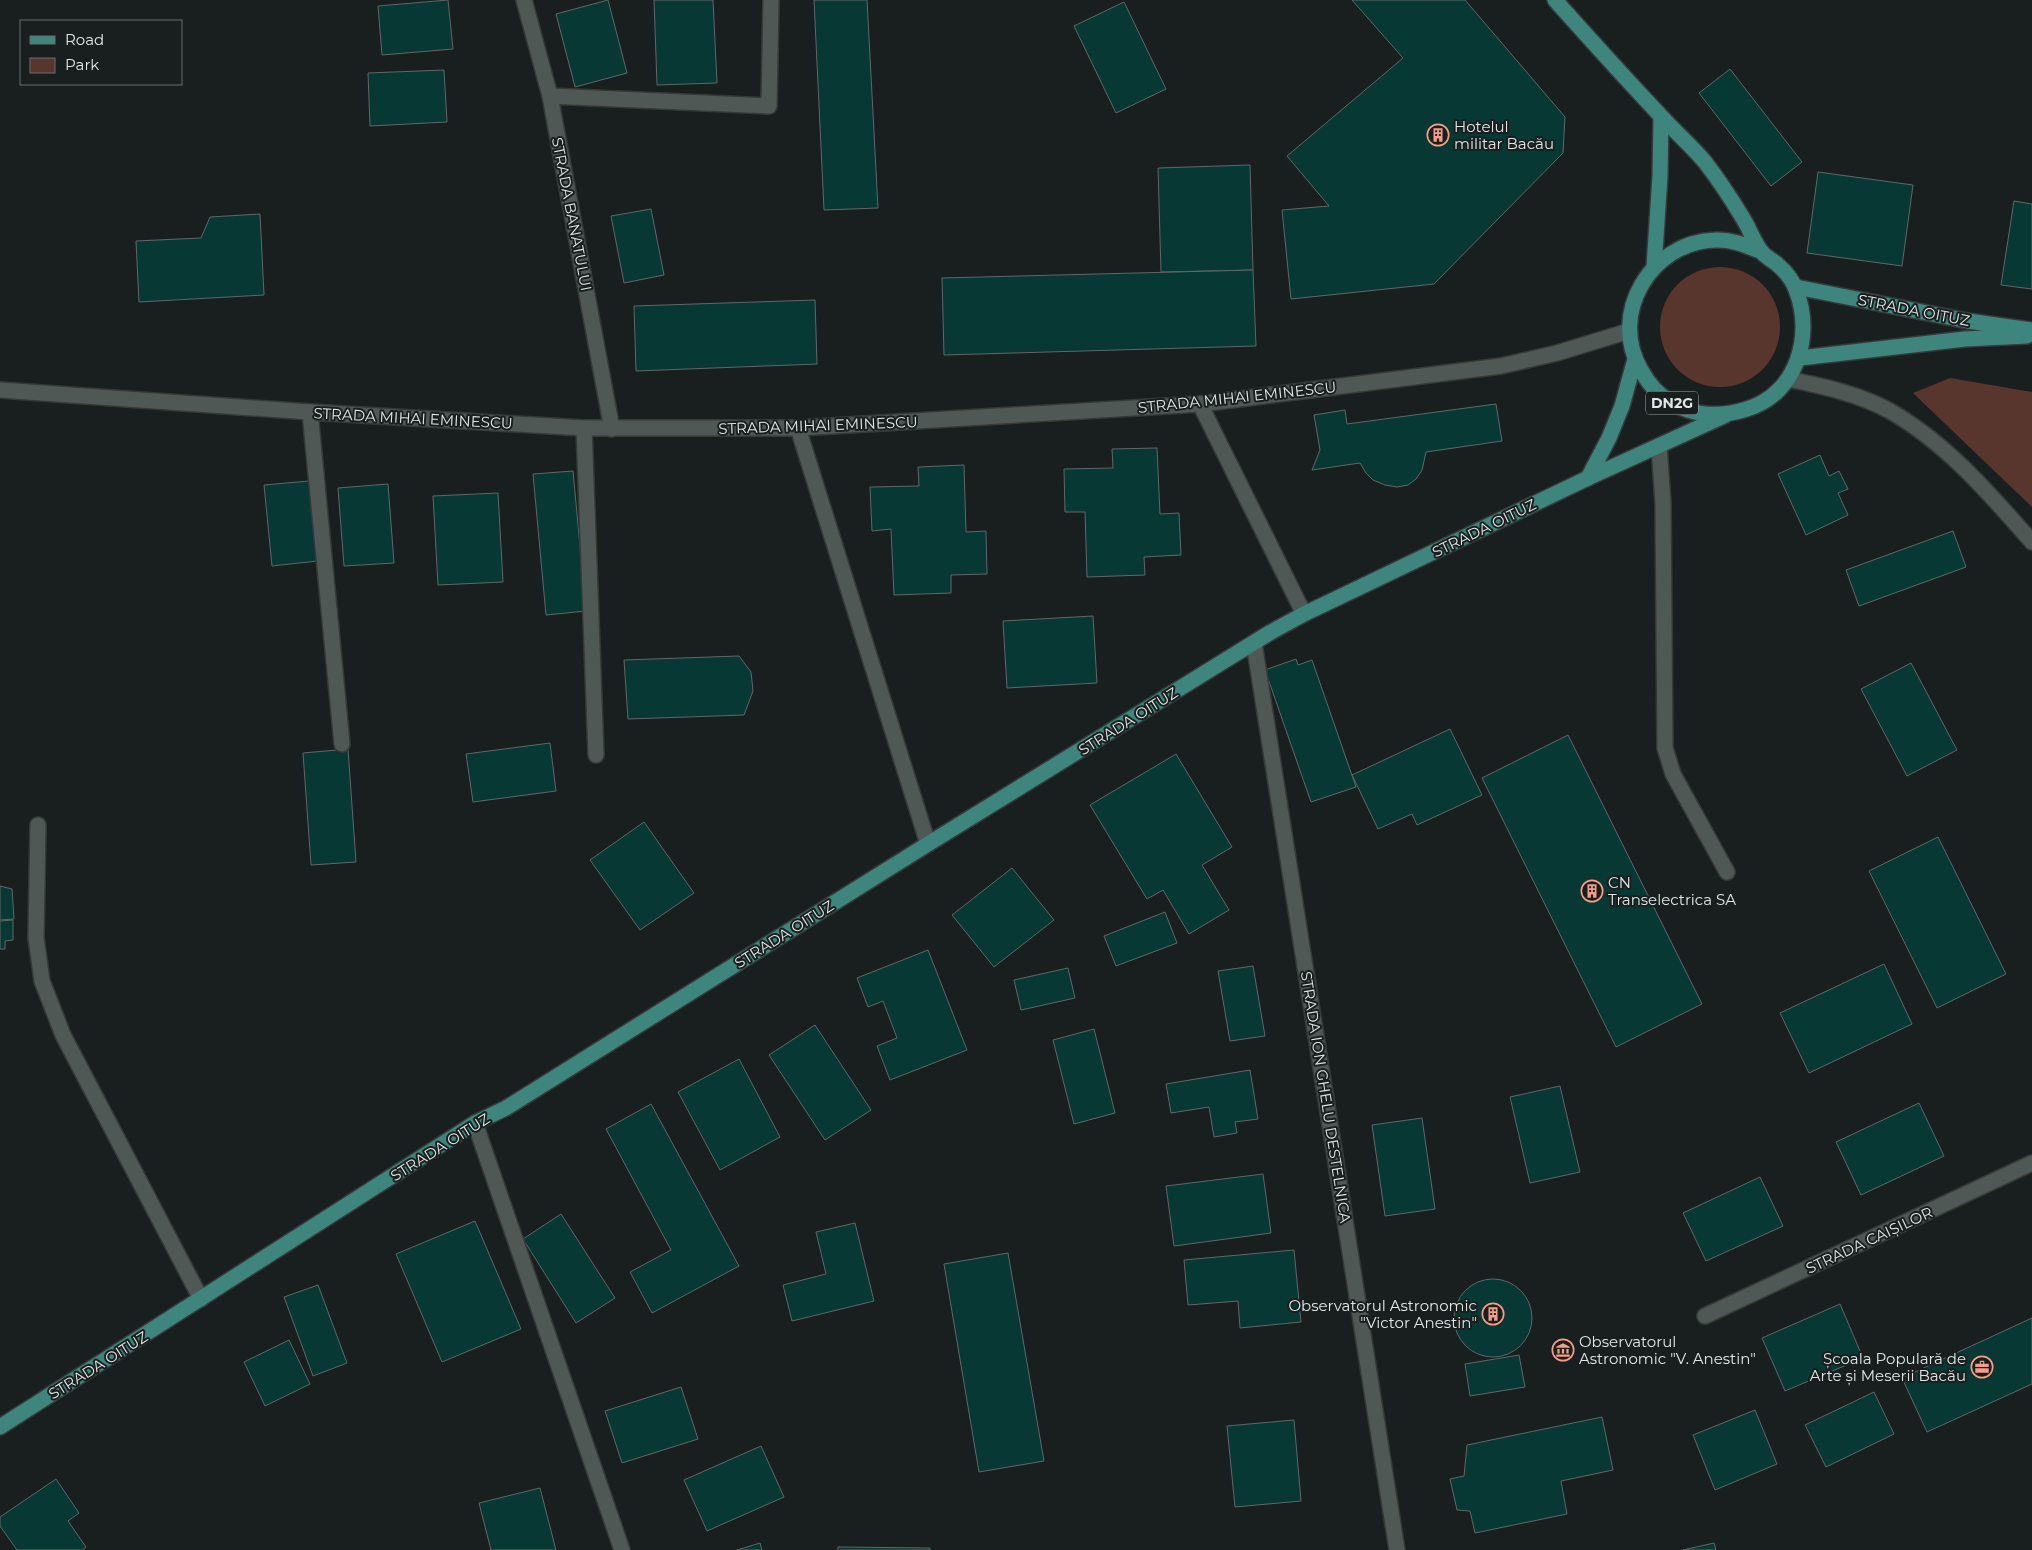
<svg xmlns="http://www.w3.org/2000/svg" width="2032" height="1550" viewBox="0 0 2032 1550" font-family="Montserrat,sans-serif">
  <rect width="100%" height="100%" fill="#181f1e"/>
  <g fill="#58362e">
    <circle cx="1720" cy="327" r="60"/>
    <polygon points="1950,378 2032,392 2032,507 1913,393"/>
  </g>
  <g fill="#073834" stroke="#606867">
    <polygon points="448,0 453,49 382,55 378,6"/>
    <polygon points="608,0 627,73 575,87 556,14"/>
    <polygon points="654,0 713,0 717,83 657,85"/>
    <polygon points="814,0 867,0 878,208 824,210"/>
    <polygon points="1352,0 1465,0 1565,117 1563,153 1434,284 1291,299 1282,210 1329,206 1287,156 1403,58"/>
    <polygon points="1124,2 1166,89 1116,113 1074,26"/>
    <polygon points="1730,69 1802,162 1771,186 1699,93"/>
    <polygon points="444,70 447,122 370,126 368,73"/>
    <polygon points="1250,165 1253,270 1161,272 1158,168"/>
    <polygon points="1818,172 1913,185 1902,266 1807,253"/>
    <polygon points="2014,201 2032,204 2032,289 2001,285"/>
    <polygon points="651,209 664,275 624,283 611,216"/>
    <polygon points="260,214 264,295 139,302 136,241 201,238 210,217"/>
    <polygon points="1253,270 1256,346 944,355 942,278"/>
    <polygon points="815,300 817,364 636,371 634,306"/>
    <polygon points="1496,404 1502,441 1426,452 1422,470 1416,479 1408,485 1397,487 1385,485 1373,480 1366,473 1360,463 1312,470 1320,450 1314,415 1345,410 1347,424"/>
    <polygon points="1157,448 1160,514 1179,513 1181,555 1144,557 1145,575 1087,577 1085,512 1065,512 1064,469 1113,468 1112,449"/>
    <polygon points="1820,455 1829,476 1839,471 1848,489 1838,493 1848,515 1806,535 1778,474"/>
    <polygon points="964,465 966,532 986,531 987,574 951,575 951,593 894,595 891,529 872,531 870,487 919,486 918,467"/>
    <polygon points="573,471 586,611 546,615 533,474"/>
    <polygon points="309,481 318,561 272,566 264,485"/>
    <polygon points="388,484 394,563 344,566 338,488"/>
    <polygon points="498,493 503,582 438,585 433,496"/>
    <polygon points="1953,531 1966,567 1859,606 1846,570"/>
    <polygon points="1093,616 1097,683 1007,688 1003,621"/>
    <polygon points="739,656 751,672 753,691 744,715 628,719 624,660"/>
    <polygon points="1296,659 1298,665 1312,660 1356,787 1311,802 1265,670"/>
    <polygon points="1911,663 1957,750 1907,776 1861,689"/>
    <polygon points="1450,729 1482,795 1417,825 1412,814 1378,829 1352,775"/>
    <polygon points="1568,735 1702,1004 1616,1047 1482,778"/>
    <polygon points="550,743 556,791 473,802 466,754"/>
    <polygon points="348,749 356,862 311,865 303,753"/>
    <polygon points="1176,754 1232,847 1202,865 1229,910 1189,934 1163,890 1147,899 1090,805"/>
    <polygon points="644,822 694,893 640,930 590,860"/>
    <polygon points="1938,837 2006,974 1937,1008 1869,871"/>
    <polygon points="1012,868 1054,920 994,967 952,915"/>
    <polygon points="0,886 12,889 14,919 0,920"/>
    <polygon points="1165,912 1177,943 1116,966 1104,936"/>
    <polygon points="13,920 13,940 5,941 5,949 0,949 0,921"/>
    <polygon points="928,950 967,1050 890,1080 877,1046 897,1038 883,1001 868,1007 857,978"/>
    <polygon points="1884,964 1912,1024 1809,1073 1780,1013"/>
    <polygon points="1253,966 1265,1036 1230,1041 1218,971"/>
    <polygon points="1068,968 1075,998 1021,1010 1014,980"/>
    <polygon points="815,1025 871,1110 825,1140 769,1055"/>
    <polygon points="1094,1029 1115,1113 1074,1124 1053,1040"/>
    <polygon points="739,1059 780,1137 720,1170 678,1092"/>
    <polygon points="1250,1070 1258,1119 1235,1122 1237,1133 1214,1137 1209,1107 1171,1113 1166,1084"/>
    <polygon points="1560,1086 1580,1172 1530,1183 1510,1097"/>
    <polygon points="1919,1103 1944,1156 1861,1195 1836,1142"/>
    <polygon points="651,1104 739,1266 652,1313 630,1272 671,1250 606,1129"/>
    <polygon points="1422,1118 1435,1209 1385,1216 1372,1125"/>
    <polygon points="1263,1174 1271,1233 1174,1246 1166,1186"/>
    <polygon points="1760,1177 1783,1226 1706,1261 1683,1213"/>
    <polygon points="561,1214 615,1298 576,1323 523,1239"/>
    <polygon points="475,1221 521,1329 442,1362 396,1254"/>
    <polygon points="855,1223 874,1301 792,1321 783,1285 826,1274 816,1232"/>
    <polygon points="1294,1250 1301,1322 1240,1328 1238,1301 1188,1305 1184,1260"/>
    <polygon points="1008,1253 1044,1461 979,1472 944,1264"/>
    <circle cx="1493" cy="1318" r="39"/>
    <polygon points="318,1285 347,1363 313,1376 284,1297"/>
    <polygon points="1840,1304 1863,1358 1785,1391 1762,1338"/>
    <polygon points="2032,1318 2032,1384 1927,1432 1902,1378"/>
    <polygon points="289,1340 310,1384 265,1406 244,1362"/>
    <polygon points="1519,1355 1525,1387 1470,1396 1465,1364"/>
    <polygon points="681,1387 698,1439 622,1463 605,1411"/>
    <polygon points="1874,1392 1894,1434 1826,1467 1805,1425"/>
    <polygon points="1755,1410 1777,1464 1715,1490 1693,1435"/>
    <polygon points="1602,1417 1613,1470 1561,1481 1567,1514 1475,1533 1470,1511 1457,1510 1450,1479 1464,1476 1467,1445"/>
    <polygon points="1294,1420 1301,1501 1235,1507 1227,1426"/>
    <polygon points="761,1446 784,1497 707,1531 684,1480"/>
    <polygon points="56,1479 79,1513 68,1521 86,1547 82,1550 17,1550 0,1526 0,1517"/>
    <polygon points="540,1488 556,1550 491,1550 479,1503"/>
    <polygon points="760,1543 762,1550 737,1550"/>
    <polygon points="1714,1543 1716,1550 1683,1550"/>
    <polygon points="838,1547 930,1548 930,1550 838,1550"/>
  </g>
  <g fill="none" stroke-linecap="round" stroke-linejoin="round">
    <g stroke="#353a39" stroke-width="18">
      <g id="minor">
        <polyline points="524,0 550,96 612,429"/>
        <polyline points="550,96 769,106 771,0"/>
        <path d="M1788 379C1822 386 1859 394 1890 411 1946 443 1990 494 2032 542"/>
        <polyline points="0,390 310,412 584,428 798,428 1200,404 1501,366 1557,353 1629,331"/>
        <polyline points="1200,404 1304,614"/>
        <polyline points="310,412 342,744"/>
        <polyline points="584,428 596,755"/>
        <polyline points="798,428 928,844"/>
        <polyline points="1659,446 1663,503 1665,748 1673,774 1727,872"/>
        <polyline points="1254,643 1397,1550"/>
        <polyline points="38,825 36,938 42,981 63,1035 201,1299"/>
        <polyline points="475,1123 622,1550"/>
        <polyline points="1705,1316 2032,1163"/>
      </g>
    </g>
    <g stroke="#353a39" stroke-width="18">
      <g id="major">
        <path d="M1555 0C1589 38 1624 77 1659 114 1674 131 1690 144 1705 162 1719 180 1732 200 1744 220 1750 230 1754 242 1761 251 1765 257 1773 260 1778 265 1785 271 1793 281 1796 290 1814 335 1797 394 1747 409 1722 417 1694 417 1671 402 1658 395 1648 383 1641 370 1608 314 1651 242 1715 240 1732 239 1747 246 1762 252"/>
        <polyline points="1654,267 1660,176 1661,117"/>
        <polyline points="1796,287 1968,321 2032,330"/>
        <polyline points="1800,358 1965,339 2027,336"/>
        <polyline points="1588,478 1609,438 1622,406 1635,359"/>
        <polyline points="0,1427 475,1123 506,1108 928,844 1271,632 1304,614 1588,478 1726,415"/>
      </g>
    </g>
    <use href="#minor" stroke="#505856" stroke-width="15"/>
    <use href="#major" stroke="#3d857d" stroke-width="15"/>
  </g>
  <defs>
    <g id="building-ring" transform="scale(1.125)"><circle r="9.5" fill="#181f1e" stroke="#f49e88" stroke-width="1.5"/><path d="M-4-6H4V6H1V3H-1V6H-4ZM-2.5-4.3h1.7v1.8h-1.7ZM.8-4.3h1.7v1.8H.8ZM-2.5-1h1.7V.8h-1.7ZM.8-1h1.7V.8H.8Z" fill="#f49e88"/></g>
    <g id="museum-ring" transform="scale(1.125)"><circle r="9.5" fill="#181f1e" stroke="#f49e88" stroke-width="1.5"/><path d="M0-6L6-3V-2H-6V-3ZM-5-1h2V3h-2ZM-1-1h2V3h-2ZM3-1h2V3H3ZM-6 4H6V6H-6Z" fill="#f49e88"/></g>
    <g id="office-ring" transform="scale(1.125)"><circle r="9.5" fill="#181f1e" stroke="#f49e88" stroke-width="1.5"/><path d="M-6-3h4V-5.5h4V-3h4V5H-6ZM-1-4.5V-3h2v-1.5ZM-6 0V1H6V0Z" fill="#f49e88"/></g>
  </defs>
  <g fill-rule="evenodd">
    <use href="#building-ring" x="1438" y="135"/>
    <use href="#building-ring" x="1592" y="891"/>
    <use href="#building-ring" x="1493" y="1314"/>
    <use href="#museum-ring" x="1563" y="1350"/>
    <use href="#office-ring" x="1982" y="1367"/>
  </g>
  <g text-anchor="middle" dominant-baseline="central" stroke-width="4" stroke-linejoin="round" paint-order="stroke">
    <rect fill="#181f1e" stroke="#a5aaa9" stroke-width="1" x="1646" y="391.5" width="52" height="23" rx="4"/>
    <g font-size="14" font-weight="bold" fill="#e1e6e5">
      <text x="1672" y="403">DN2G</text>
    </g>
    <g font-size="15" fill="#e1e6e5" stroke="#181f1e" text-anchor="start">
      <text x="1454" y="126">Hotelul<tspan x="1454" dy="17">militar Bacău</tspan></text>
      <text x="1608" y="882">CN<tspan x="1608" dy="17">Transelectrica SA</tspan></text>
      <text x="1477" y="1305" text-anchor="end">Observatorul Astronomic<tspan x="1477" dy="17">"Victor Anestin"</tspan></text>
      <text x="1579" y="1341">Observatorul<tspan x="1579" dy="17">Astronomic "V. Anestin"</tspan></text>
      <text x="1966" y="1358" text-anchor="end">Școala Populară de<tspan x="1966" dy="17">Arte și Meserii Bacău</tspan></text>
    </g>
    <g font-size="15" fill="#e1e6e5" stroke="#181f1e">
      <text transform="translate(572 214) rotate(79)">STRADA BANATULUI</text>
      <text transform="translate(1914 310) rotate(11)">STRADA OITUZ</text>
      <text transform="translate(1237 397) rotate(-6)">STRADA MIHAI EMINESCU</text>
      <text transform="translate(413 418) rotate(3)">STRADA MIHAI EMINESCU</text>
      <text transform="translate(818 425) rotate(-2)">STRADA MIHAI EMINESCU</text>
      <text transform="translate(1484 528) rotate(-26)">STRADA OITUZ</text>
      <text transform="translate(1128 721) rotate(-32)">STRADA OITUZ</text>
      <text transform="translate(784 934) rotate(-32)">STRADA OITUZ</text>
      <text transform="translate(1326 1097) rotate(81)">STRADA ION GHELU DESTELNICA</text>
      <text transform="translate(440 1147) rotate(-32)">STRADA OITUZ</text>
      <text transform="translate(1869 1240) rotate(-25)">STRADA CAIȘILOR</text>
      <text transform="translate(98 1365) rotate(-32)">STRADA OITUZ</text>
    </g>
  </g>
  <rect x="20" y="20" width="162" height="65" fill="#181f1e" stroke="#686f6e"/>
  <rect x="30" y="36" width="25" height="8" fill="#3d857d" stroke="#686f6e"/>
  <text x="65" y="45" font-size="15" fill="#e1e6e5">Road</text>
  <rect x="30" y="58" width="25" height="15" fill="#58362e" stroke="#686f6e"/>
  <text x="65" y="70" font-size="15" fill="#e1e6e5">Park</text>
</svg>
